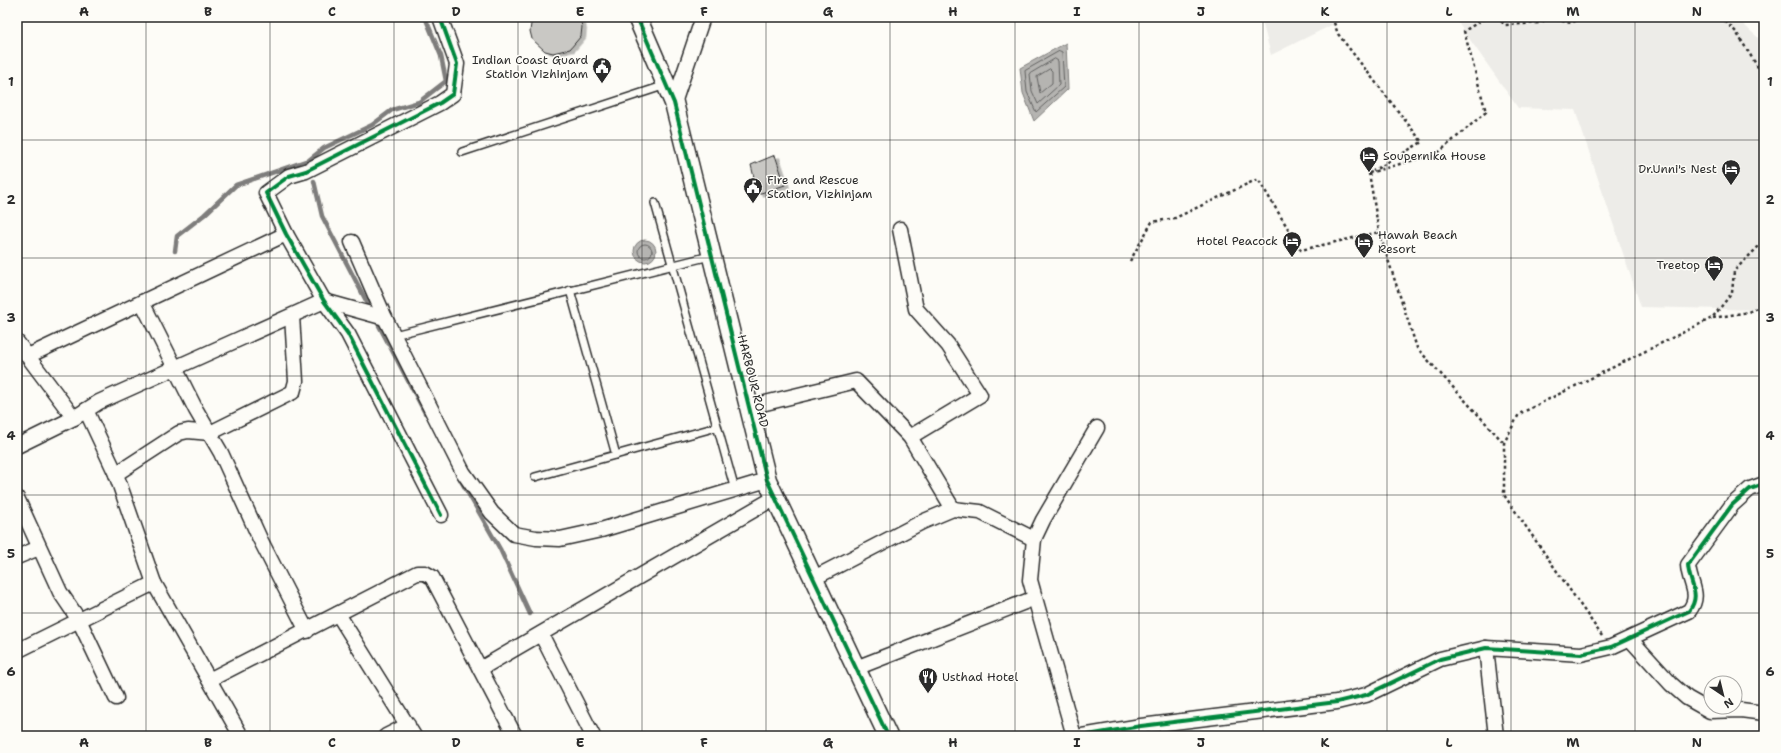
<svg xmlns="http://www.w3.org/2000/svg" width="1781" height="753" viewBox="0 0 1781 753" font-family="'Shantell Sans',sans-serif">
  <defs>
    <filter id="shadow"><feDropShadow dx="4.5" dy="2.5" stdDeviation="0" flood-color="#0004"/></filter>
  </defs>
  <rect width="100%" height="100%" fill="#fdfcf7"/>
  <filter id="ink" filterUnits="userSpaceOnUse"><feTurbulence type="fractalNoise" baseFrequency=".025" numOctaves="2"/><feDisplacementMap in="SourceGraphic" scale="8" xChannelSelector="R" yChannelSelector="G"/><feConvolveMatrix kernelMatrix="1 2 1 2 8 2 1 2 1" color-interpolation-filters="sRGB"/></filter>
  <g filter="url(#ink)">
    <g fill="#edece8">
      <polygon points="1261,17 1348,17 1271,55"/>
      <polygon points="1454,17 1735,17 1764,43 1764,310 1641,307 1575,110 1518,108"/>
    </g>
    <g fill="#b5b4b1" stroke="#7e7d7b">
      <polygon points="1066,43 1068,89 1034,121 1023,93 1020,68"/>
      <circle cx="645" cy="251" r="11"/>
    </g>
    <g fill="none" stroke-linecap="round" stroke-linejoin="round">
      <g stroke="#626261" stroke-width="1">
        <polygon points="1060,51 1062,52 1064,87 1036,112 1027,92 1025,71"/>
        <polygon points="1055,59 1058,61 1059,85 1038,104 1032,91 1030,74"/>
        <polygon points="1050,69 1052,71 1052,83 1040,93 1037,77"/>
        <circle cx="645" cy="251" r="7"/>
      </g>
      <g stroke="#7e7d7b" stroke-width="4.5">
        <polyline points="314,181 322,216 372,312"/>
        <polyline points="175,251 177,236 204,215 236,185 309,160 324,148 372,125 392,110 419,102 446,81 441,56 425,17"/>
        <polyline points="375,318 425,413"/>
        <polyline points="461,481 500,549 530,614"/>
      </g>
    </g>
    <g fill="#c9c8c4" stroke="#2b2b2b" filter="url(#shadow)">
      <polygon points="532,17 580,17 582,27 581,36 570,49 553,53 545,51 532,39 530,31"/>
      <polygon points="775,155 785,185 758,194 751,165"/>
    </g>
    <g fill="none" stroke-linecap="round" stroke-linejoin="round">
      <g stroke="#2b2b2b" stroke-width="10">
        <g id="service">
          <polyline points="462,152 666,85"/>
          <polyline points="655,203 735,490"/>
          <polyline points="570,290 616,455"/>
          <polyline points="394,335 710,256"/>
          <polyline points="535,477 717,427"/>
        </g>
      </g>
      <g stroke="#2b2b2b" stroke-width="17">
        <g id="minor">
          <polyline points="440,17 457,64 453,94 440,103 306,171 289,176 266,193 286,234 324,301 348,334 441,515"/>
          <polyline points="674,103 703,17"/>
          <polyline points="900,229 916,309 948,345 980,395 910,437"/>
          <polyline points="352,242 385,318 463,472 492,513 514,534 536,538 560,539 601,530 767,480"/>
          <polyline points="142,302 196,410 221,453 260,539 307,631"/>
          <polyline points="17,342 74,418"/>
          <polyline points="28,356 286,234"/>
          <polyline points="749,407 856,381 910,437 953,509"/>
          <polyline points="86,410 116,474 154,583"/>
          <polyline points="17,446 74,418 99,402 324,301 385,318"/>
          <polyline points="116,474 179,433 188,431 210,433 293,392 296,381 292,316"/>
          <polyline points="17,498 60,592 79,620 116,698"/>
          <polyline points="17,557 39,548"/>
          <polyline points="814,578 922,522 953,509 980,512 1034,539"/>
          <polyline points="338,614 414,736"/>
          <polyline points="541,634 593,736"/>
          <polyline points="1630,639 1671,684 1687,698 1710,711 1741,710 1764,713"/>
          <polyline points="1486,648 1496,736"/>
          <polyline points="17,651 154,583 241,736"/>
          <polyline points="856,668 1035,598"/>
          <polyline points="480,669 776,497"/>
          <polyline points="209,680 417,573 425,573 432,577 515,736"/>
          <polyline points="386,736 408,725"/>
          <polyline points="1074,736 1035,598 1030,580 1034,539 1043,520 1097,428"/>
          <path d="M1082 736 1141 726 1337 702 1366 695 1440 659 1486 648 1581 654 1611 647 1689 611C1702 594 1689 584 1688 565L1732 505 1750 489 1764 484"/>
        </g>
      </g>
      <g stroke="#2b2b2b" stroke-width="21">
        <polyline id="tertiary" points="637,17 674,103 767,480 888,736"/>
      </g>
      <g stroke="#2b2b2b" stroke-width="2.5" stroke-dasharray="3 3" stroke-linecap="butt">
        <polyline points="1332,17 1338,34 1422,142 1373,171"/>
        <polyline points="1497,17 1505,25 1539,23 1550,18"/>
        <polyline points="1721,17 1736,32 1764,77"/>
        <polyline points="1550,18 1571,23 1584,17"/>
        <polyline points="1369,173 1379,232 1417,348 1504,443"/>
        <polyline points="1369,173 1438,153 1486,112 1464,31 1487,17"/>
        <polyline points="1130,261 1152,222 1175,218 1258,179 1301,250 1379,232"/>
        <polyline points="1713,318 1748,312 1764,305"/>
        <polyline points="1602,636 1504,495 1504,443 1519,414 1712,318 1732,293 1734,271 1764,241"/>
      </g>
      <use href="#service" stroke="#fdfcf7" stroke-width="7"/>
      <use href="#minor" stroke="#fdfcf7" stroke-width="14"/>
      <use href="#tertiary" stroke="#fdfcf7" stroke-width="18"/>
      <g stroke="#fdfcf7" stroke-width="6">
        <g id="cycleway">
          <polyline points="440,17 457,64 453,94 440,103 306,171 289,176 266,193 286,234 324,301 348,334 441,515"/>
          <polyline points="637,17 674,103 767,480 888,736"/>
          <path d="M1082 736 1141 726 1337 702 1366 695 1440 659 1486 648 1581 654 1611 647 1689 611C1702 594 1689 584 1688 565L1732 505 1750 489 1764 484"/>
        </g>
      </g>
      <use href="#cycleway" stroke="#00873e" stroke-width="4"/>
    </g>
  </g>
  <path fill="none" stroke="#2b2b2b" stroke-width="1" stroke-opacity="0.55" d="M146 17V736M270 17V736M394 17V736M518 17V736M642 17V736M766 17V736M890 17V736M1015 17V736M1139 17V736M1263 17V736M1387 17V736M1511 17V736M1635 17V736M17 140H1764M17 258H1764M17 376H1764M17 495H1764M17 613H1764"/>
  <defs>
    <g id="civic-pin" transform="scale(1)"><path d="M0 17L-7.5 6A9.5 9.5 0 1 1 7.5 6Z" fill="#2b2b2b" stroke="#fdfcf7"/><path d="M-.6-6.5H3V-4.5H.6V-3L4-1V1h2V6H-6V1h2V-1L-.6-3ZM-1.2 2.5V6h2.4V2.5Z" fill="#fff"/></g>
    <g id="hotel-pin" transform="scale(1)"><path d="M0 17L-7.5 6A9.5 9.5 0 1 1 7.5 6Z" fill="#2b2b2b" stroke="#fdfcf7"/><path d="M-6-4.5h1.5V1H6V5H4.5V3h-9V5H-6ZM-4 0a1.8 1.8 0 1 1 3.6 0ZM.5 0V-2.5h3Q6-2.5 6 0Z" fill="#fff"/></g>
    <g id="restaurant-pin" transform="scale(1)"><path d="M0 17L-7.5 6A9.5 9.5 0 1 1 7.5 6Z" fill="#2b2b2b" stroke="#fdfcf7"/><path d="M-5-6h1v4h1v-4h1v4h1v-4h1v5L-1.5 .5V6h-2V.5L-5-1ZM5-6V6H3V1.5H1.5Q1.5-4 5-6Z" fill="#fff"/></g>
  </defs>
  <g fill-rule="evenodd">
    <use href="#civic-pin" x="602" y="67"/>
    <use href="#hotel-pin" x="1369" y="156"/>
    <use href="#hotel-pin" x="1731" y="169"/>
    <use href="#civic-pin" x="753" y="187"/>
    <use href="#hotel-pin" x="1292" y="241"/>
    <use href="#hotel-pin" x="1364" y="242"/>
    <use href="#hotel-pin" x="1714" y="265"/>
    <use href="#restaurant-pin" x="928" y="677"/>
  </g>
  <g text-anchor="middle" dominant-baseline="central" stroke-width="3" stroke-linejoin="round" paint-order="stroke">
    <g font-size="12" fill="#2b2b2b" stroke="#fdfcf7" text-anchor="end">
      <text x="588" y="60">Indian Coast Guard<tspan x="588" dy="14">Station Vizhinjam</tspan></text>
      <text x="1383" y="156" text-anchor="start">Soupernika House</text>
      <text x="1717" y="169">Dr.Unni's Nest</text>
      <text x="767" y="180" text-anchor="start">Fire and Rescue<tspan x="767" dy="14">Station, Vizhinjam</tspan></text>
      <text x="1378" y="235" text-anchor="start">Hawah Beach<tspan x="1378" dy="14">Resort</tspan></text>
      <text x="1278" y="241">Hotel Peacock</text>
      <text x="1700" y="265">Treetop</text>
      <text x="942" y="677" text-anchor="start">Usthad Hotel</text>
    </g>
    <g font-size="12" fill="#2b2b2b" stroke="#fdfcf7">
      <text transform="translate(753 381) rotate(76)">HARBOUR ROAD</text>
    </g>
  </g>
  <rect width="1781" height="753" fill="none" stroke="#fdfcf7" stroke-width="44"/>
  <g transform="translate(1723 695) rotate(145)"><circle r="19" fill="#fdfcf7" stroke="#a9a8a5"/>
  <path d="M0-3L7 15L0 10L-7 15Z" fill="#2b2b2b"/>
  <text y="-6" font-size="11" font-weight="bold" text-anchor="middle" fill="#2b2b2b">N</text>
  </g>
  <rect x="22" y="22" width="1737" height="709" fill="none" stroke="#2b2b2b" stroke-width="1.5"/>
  <g font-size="13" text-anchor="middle" font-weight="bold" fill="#2b2b2b">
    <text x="84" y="16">A</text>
    <text x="208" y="16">B</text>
    <text x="332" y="16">C</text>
    <text x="456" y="16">D</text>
    <text x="580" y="16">E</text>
    <text x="704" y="16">F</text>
    <text x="828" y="16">G</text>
    <text x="953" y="16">H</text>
    <text x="1077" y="16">I</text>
    <text x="1201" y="16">J</text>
    <text x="1325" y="16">K</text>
    <text x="1449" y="16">L</text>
    <text x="1573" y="16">M</text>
    <text x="1697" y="16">N</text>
    <text x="11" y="86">1</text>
    <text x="1770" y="86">1</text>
    <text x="11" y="204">2</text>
    <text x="1770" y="204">2</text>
    <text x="11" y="322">3</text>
    <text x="1770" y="322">3</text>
    <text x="11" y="440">4</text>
    <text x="1770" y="440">4</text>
    <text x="11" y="558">5</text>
    <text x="1770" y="558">5</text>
    <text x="11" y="676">6</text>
    <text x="1770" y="676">6</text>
    <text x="84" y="747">A</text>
    <text x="208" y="747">B</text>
    <text x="332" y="747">C</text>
    <text x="456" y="747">D</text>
    <text x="580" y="747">E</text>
    <text x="704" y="747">F</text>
    <text x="828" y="747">G</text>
    <text x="953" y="747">H</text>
    <text x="1077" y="747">I</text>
    <text x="1201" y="747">J</text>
    <text x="1325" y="747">K</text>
    <text x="1449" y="747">L</text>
    <text x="1573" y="747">M</text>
    <text x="1697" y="747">N</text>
  </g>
</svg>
